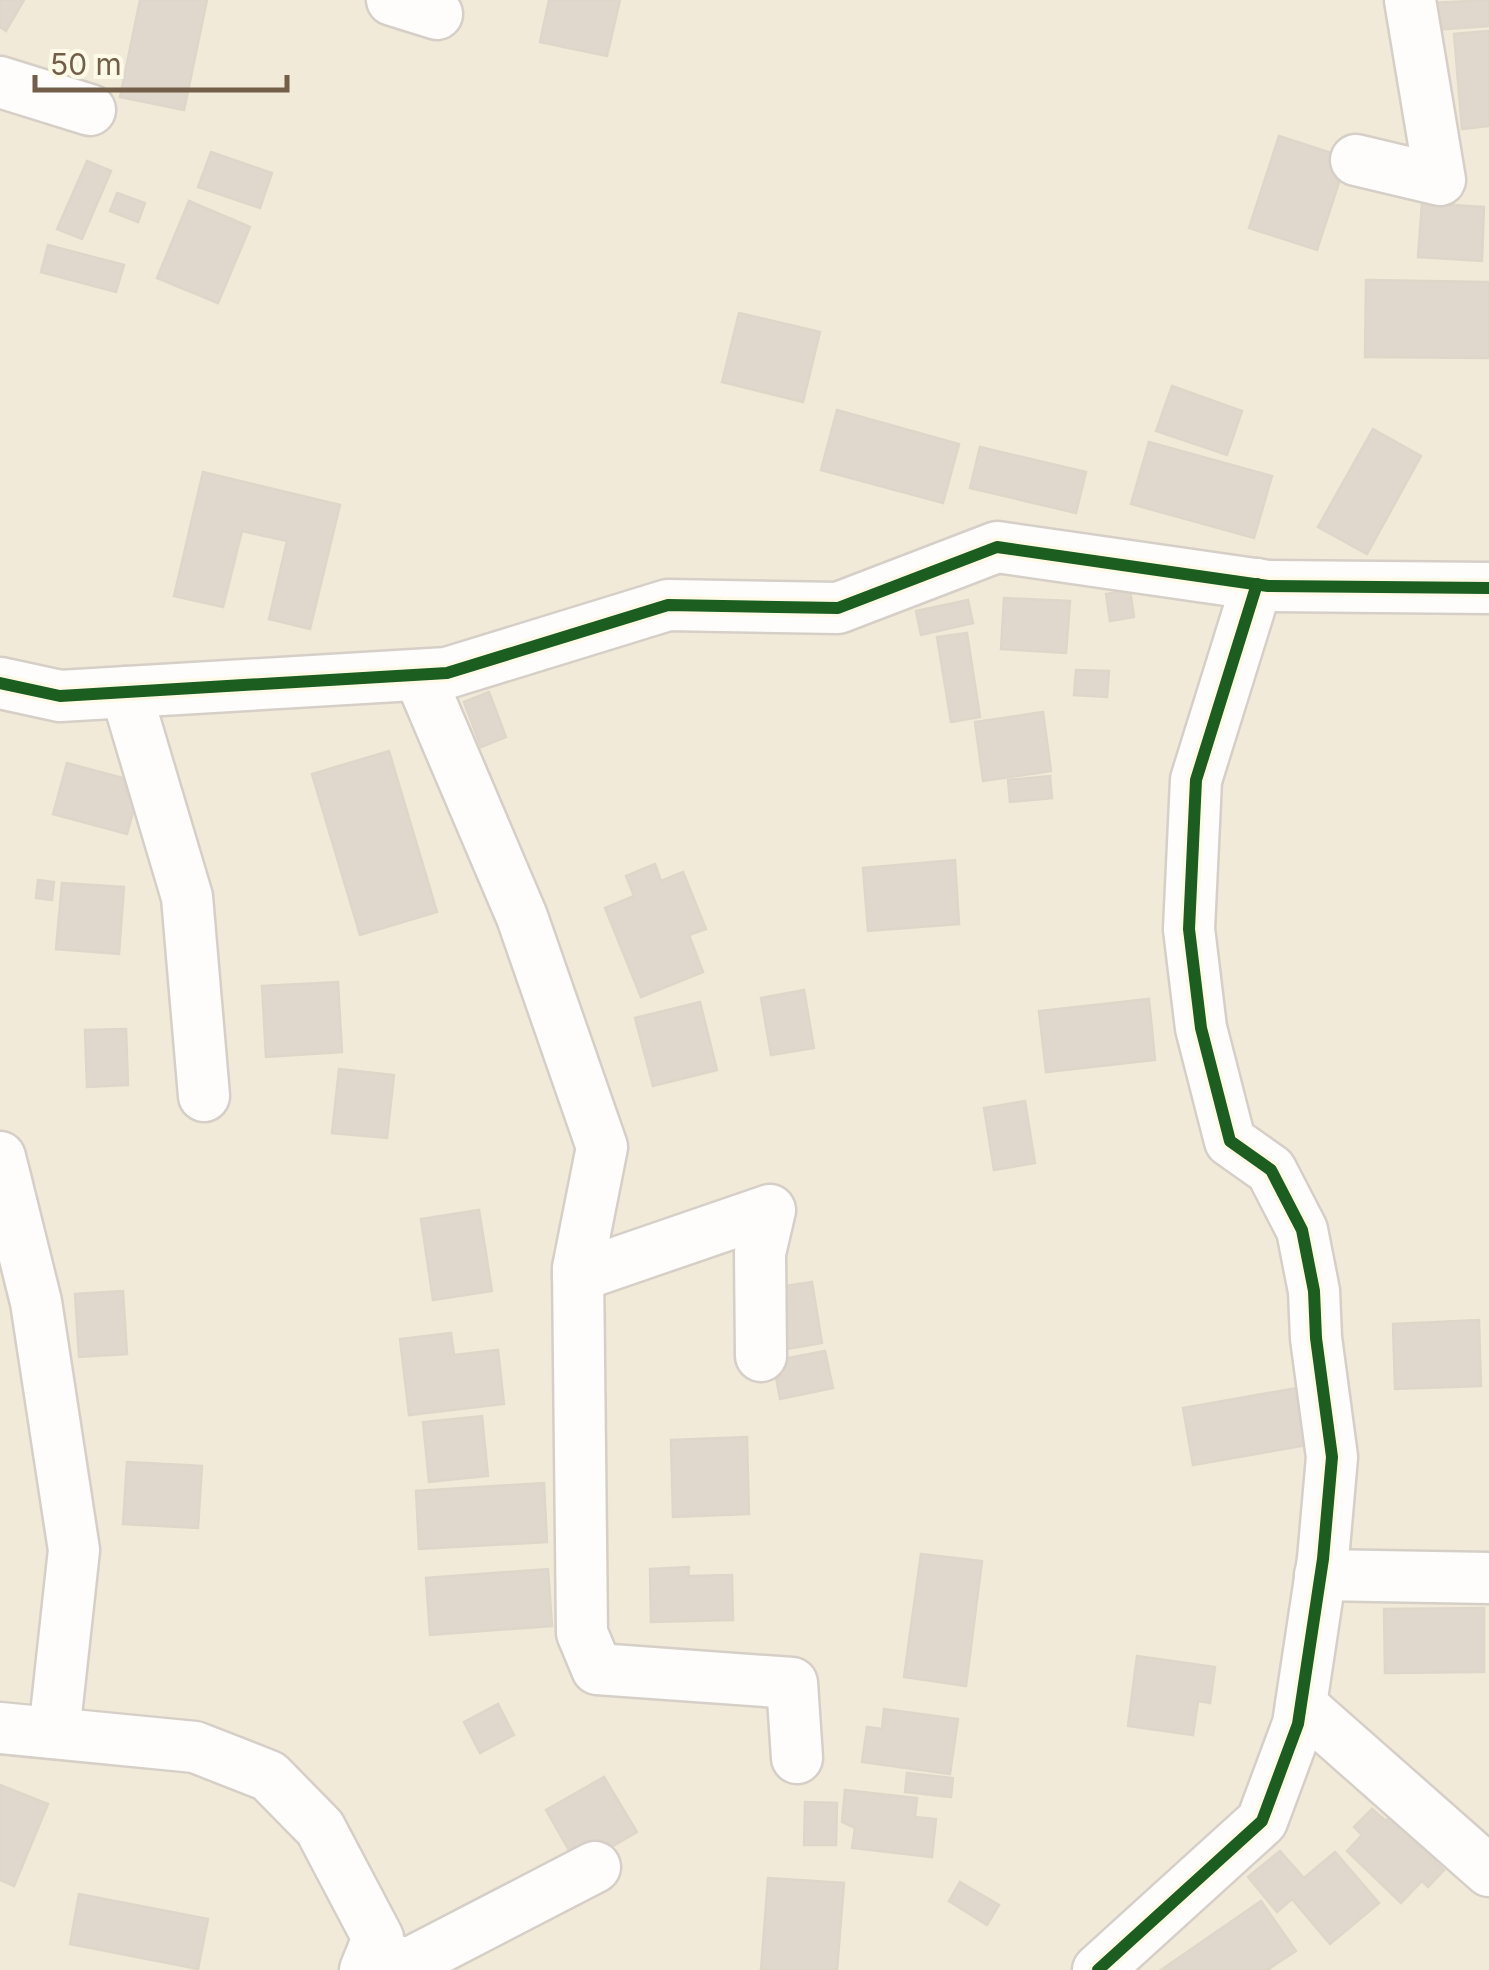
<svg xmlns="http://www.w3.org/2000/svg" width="1489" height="1970" viewBox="0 0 1489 1970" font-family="Inter,sans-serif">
  <rect width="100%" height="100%" fill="#f6f2e8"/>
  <rect fill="#f1ead8" x="0" y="0" width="1489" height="1970"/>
  <g fill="#e0d8cd" stroke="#dfd6ca" stroke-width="2.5">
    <polygon points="0,0 24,0 6,31 0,27"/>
    <polygon points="140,0 207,0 184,110 120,97"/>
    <polygon points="549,0 620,0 607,56 540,42"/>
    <polygon points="1489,0 1489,26 1434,30 1432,3"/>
    <polygon points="1489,31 1489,126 1462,129 1454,34"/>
    <polygon points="1279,136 1347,158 1317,250 1249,228"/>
    <polygon points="211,152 272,173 260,208 198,187"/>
    <polygon points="87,161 111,171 82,239 57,229"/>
    <polygon points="117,193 145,203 138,222 110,211"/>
    <polygon points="189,201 250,227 218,303 157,278"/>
    <polygon points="1422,203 1484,207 1482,261 1418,257"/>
    <polygon points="48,245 124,265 116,292 41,272"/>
    <polygon points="1366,280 1489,282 1489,358 1365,357"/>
    <polygon points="739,313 820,332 803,402 722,382"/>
    <polygon points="1172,386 1242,411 1227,455 1156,431"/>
    <polygon points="837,410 959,444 943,503 821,470"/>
    <polygon points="1373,429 1421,456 1367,554 1318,527"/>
    <polygon points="1149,442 1272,476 1254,538 1131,504"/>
    <polygon points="980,447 1086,472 1076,513 970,488"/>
    <polygon points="203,472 340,505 310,629 269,619 287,541 242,531 223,607 174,596"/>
    <polygon points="1130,590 1134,617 1110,621 1106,594"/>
    <polygon points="1004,598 1070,601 1066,653 1001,649"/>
    <polygon points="968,600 973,623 921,635 916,611"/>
    <polygon points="967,633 980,717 951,722 937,637"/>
    <polygon points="1076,670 1109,671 1107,697 1074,695"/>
    <polygon points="489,692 506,737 481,747 464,702"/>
    <polygon points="1043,712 1051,771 983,781 975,722"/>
    <polygon points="389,751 437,912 360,935 312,774"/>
    <polygon points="67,763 141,783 127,834 53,814"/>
    <polygon points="1050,776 1052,798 1010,802 1008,780"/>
    <polygon points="955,860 959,924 868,931 863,868"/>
    <polygon points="655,864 661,881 683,872 706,929 689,935 703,972 641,997 605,908 634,896 626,876"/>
    <polygon points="38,880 54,882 52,900 36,898"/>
    <polygon points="62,883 124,887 119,954 56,949"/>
    <polygon points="338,982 342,1052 266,1057 262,986"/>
    <polygon points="804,990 814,1048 771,1055 761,998"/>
    <polygon points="1149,999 1155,1060 1046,1072 1039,1011"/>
    <polygon points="700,1002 717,1070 653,1086 635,1018"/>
    <polygon points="126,1029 128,1085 87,1087 85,1030"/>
    <polygon points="339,1069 394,1075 387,1138 332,1133"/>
    <polygon points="1025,1101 1035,1163 994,1170 984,1108"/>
    <polygon points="479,1210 492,1291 433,1300 421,1219"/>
    <polygon points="812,1282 822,1343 775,1351 765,1289"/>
    <polygon points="123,1291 127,1354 79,1357 75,1294"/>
    <polygon points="1479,1320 1481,1386 1395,1389 1393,1324"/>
    <polygon points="451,1333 454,1355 498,1350 504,1404 409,1415 400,1339"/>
    <polygon points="825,1351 833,1388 780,1399 773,1361"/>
    <polygon points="1297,1388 1307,1445 1193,1465 1183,1408"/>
    <polygon points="482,1416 488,1476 429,1482 423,1422"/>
    <polygon points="747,1437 749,1514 673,1517 671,1440"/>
    <polygon points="127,1462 202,1466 198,1528 123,1524"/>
    <polygon points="544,1483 547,1542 419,1549 416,1491"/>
    <polygon points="921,1554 982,1561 966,1686 904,1677"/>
    <polygon points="689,1567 688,1576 732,1575 733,1620 651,1622 650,1569"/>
    <polygon points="548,1569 552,1626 430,1635 426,1578"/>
    <polygon points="1484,1608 1484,1672 1385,1673 1384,1609"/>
    <polygon points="1137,1656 1215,1667 1210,1703 1198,1701 1193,1735 1128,1726"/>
    <polygon points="498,1704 514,1735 480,1753 464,1722"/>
    <polygon points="884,1709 958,1719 950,1774 862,1762 867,1727 882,1729"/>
    <polygon points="907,1773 953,1778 951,1797 905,1792"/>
    <polygon points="604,1777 637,1832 578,1866 546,1810"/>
    <polygon points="0,1785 48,1804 14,1886 0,1880"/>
    <polygon points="845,1790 917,1798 915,1817 936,1819 932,1857 852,1848 855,1828 842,1822"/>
    <polygon points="805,1802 837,1803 836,1845 804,1845"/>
    <polygon points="1372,1809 1386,1821 1395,1810 1442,1855 1435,1862 1444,1870 1428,1887 1422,1881 1401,1903 1347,1851 1362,1835 1354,1827"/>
    <polygon points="1280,1851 1304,1878 1335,1852 1379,1903 1330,1944 1292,1899 1277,1912 1248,1877"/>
    <polygon points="768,1878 844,1883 837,1970 761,1970"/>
    <polygon points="960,1882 999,1905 987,1925 949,1901"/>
    <polygon points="79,1894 208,1919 198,1969 70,1944"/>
    <polygon points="1261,1901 1296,1951 1267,1970 1161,1970"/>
  </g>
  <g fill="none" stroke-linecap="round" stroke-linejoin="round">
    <g stroke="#d5cfc7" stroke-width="55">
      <g id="minor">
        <polyline points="392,0 437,14"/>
        <polyline points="0,82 90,110"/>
        <polyline points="1356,160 1440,180 1410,0"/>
        <polyline points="419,675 522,917 602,1147 578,1268 582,1633 597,1669 792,1683 797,1758"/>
        <polyline points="0,683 60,696 447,673 668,605 838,608 997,547 1268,586 1489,588"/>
        <polyline points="126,692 187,897 204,1096"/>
        <polyline points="0,1157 36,1302 74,1550 54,1733"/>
        <polyline points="578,1276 770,1210 760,1253 761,1356"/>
        <polyline points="1320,1575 1489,1578"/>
        <polyline points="1301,1705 1489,1871"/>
        <polyline points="0,1728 195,1747 269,1776 320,1828 378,1938 365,1970"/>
        <polyline points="373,1951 406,1965 595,1867"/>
        <polyline points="1098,1970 1262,1821 1298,1724 1323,1559 1332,1457 1316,1338 1314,1291 1302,1230 1271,1170 1230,1141 1201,1028 1189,929 1196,780 1257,584"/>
      </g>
    </g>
    <use href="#minor" stroke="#fefdfc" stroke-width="50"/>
    <g stroke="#fffae8" stroke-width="19">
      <g id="cycleway">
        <polyline points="0,683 60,696 447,673 668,605 838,608 997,547 1268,586 1489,588"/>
        <polyline points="1098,1970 1262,1821 1298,1724 1323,1559 1332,1457 1316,1338 1314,1291 1302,1230 1271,1170 1230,1141 1201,1028 1189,929 1196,780 1257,584"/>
      </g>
    </g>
    <use href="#cycleway" stroke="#1b5e20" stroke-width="12"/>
  </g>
  <path d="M35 75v15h252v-15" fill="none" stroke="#735f49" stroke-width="5"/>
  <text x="50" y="75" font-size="30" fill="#735f49" stroke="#fffae8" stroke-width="8" paint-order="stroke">50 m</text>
</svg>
